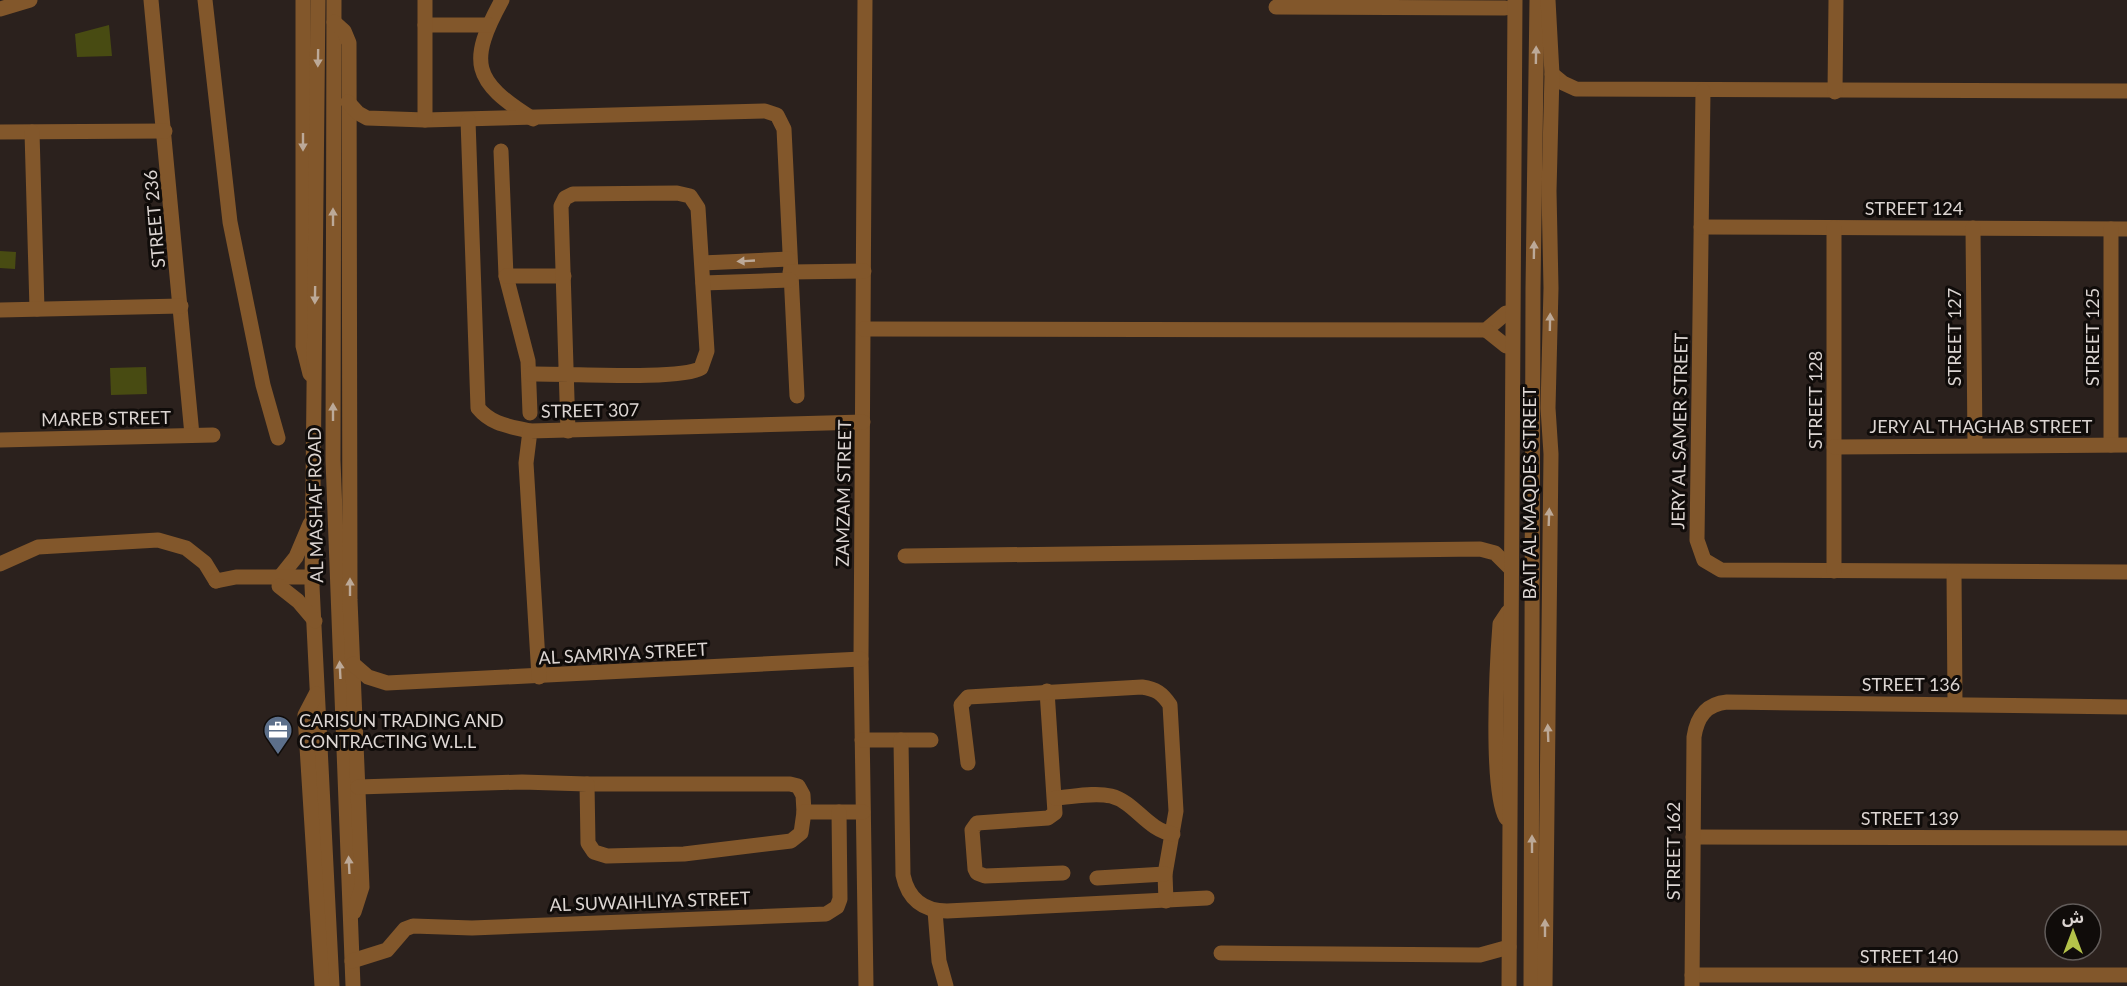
<svg xmlns="http://www.w3.org/2000/svg" width="2127" height="986" viewBox="0 0 2127 986" font-family="Lato,'Noto Sans Arabic',sans-serif">
  <rect width="100%" height="100%" fill="#2b211d"/>
  <g fill="#484b12">
    <polygon points="109,25 112,56 77,57 75,34"/>
    <polygon points="0,251 16,252 15,269 0,268"/>
    <polygon points="146,367 147,394 111,395 110,368"/>
  </g>
  <g fill="none" stroke-linecap="round" stroke-linejoin="round">
    <g stroke="#82572b" stroke-width="15">
      <polyline points="151,0 192,435"/>
      <polyline points="205,0 230,222 263,385 278,438"/>
      <polyline points="303,0 303,346 310,374"/>
      <polyline points="318,0 312,586 332,986"/>
      <polyline points="334,0 333,460 353,986"/>
      <path d="M502 0C468 62 472 81 533 119"/>
      <polyline points="865,0 861,659 866,986"/>
      <polyline points="1276,7 1505,8"/>
      <polyline points="0,9 30,0"/>
      <polyline points="334,22 344,31 349,43 350,600 362,887 354,912"/>
      <polyline points="425,25 489,25"/>
      <polyline points="1552,74 1563,83 1576,89 2127,91"/>
      <polyline points="1703,91 1697,540 1704,560 1721,570 2127,572"/>
      <polyline points="1835,92 1836,0"/>
      <polyline points="348,102 358,113 367,118 425,120 765,111 777,115 784,129 797,396"/>
      <polyline points="425,120 425,0"/>
      <path d="M468 120 478 408C492 425 509 426 530 431"/>
      <polyline points="0,132 165,131"/>
      <polyline points="32,132 37,309"/>
      <polyline points="501,151 506,276 528,361 530,413"/>
      <polyline points="1701,227 2127,229"/>
      <polyline points="1834,228 1834,571"/>
      <polyline points="1973,228 1975,445"/>
      <polyline points="2111,229 2111,445"/>
      <polyline points="702,263 789,259"/>
      <polyline points="790,272 864,271"/>
      <polyline points="506,276 564,276"/>
      <polyline points="703,283 790,280"/>
      <polyline points="0,310 181,306"/>
      <polyline points="864,329 1486,330 1506,313"/>
      <polyline points="1486,330 1506,346"/>
      <path d="M530 374C561 373 681 381 701 368L707 351 698 208 690 196 677 193 573 194 565 198 561 206 568 431"/>
      <polyline points="0,440 213,435"/>
      <polyline points="1834,447 2127,445"/>
      <polyline points="905,556 1480,549 1495,553 1511,569"/>
      <polyline points="0,564 38,547 158,540 186,548 205,563 216,581"/>
      <polyline points="1954,572 1955,704"/>
      <polyline points="280,577 296,557 310,524"/>
      <polyline points="216,581 236,577 313,577"/>
      <polyline points="279,586 298,601 315,621"/>
      <polyline points="353,664 368,677 387,683 861,659"/>
      <polyline points="539,677 526,463 530,431 863,422"/>
      <polyline points="1047,691 1055,813 1048,818 977,823 972,830 975,869 977,873 985,876 1063,873"/>
      <polyline points="316,694 305,715 322,986"/>
      <polyline points="862,740 931,740"/>
      <path d="M901 740 903 875C908 899 923 911 947 911L1207 898"/>
      <path d="M968 763 961 705 968 697 1142 687C1156 689 1162 693 1170 705L1176 811 1165 874 1166 901"/>
      <polyline points="587,784 790,784 798,786 803,795 804,812"/>
      <polyline points="358,787 522,782 587,784 588,843 594,852 607,856 684,854 791,841 801,833 804,812 863,812"/>
      <path d="M1055 798C1072 797 1094 792 1111 796 1135 802 1147 830 1173 834"/>
      <path d="M1506 818C1490 789 1497 662 1500 624L1508 612"/>
      <polyline points="1693,837 2127,838"/>
      <polyline points="1097,878 1165,874"/>
      <polyline points="935,911 939,961 946,986"/>
      <polyline points="1221,953 1480,955 1509,947"/>
      <polyline points="352,961 387,950 405,929 413,926 472,928 826,914 837,907 840,899 839,812"/>
      <polyline points="1692,975 2127,975"/>
      <polyline points="1509,986 1515,0"/>
      <polyline points="1531,986 1533,289 1537,0"/>
      <polyline points="1545,986 1551,454 1548,408 1551,288 1549,191 1552,74 1548,0"/>
      <path d="M1692 986 1694 737C1697 717 1706 704 1727 702L2127 707"/>
    </g>
  </g>
  <defs><path id="oneway-solid" d="M-6-.8H1V-3.2L6.5 0L1 3.2V.8H-6Z" transform="scale(1.5)"/></defs>
  <g fill="#bca998">
    <use href="#oneway-solid" transform="translate(1536 55) rotate(-89)"/>
    <use href="#oneway-solid" transform="translate(318 58) rotate(91)"/>
    <use href="#oneway-solid" transform="translate(303 142) rotate(90)"/>
    <use href="#oneway-solid" transform="translate(333 217) rotate(-90)"/>
    <use href="#oneway-solid" transform="translate(1534 250) rotate(-89)"/>
    <use href="#oneway-solid" transform="translate(746 261) rotate(177)"/>
    <use href="#oneway-solid" transform="translate(315 295) rotate(91)"/>
    <use href="#oneway-solid" transform="translate(1550 322) rotate(-89)"/>
    <use href="#oneway-solid" transform="translate(333 412) rotate(-90)"/>
    <use href="#oneway-solid" transform="translate(1549 517) rotate(-88)"/>
    <use href="#oneway-solid" transform="translate(350 587) rotate(-90)"/>
    <use href="#oneway-solid" transform="translate(340 670) rotate(-93)"/>
    <use href="#oneway-solid" transform="translate(1548 733) rotate(-92)"/>
    <use href="#oneway-solid" transform="translate(1532 844) rotate(-90)"/>
    <use href="#oneway-solid" transform="translate(349 865) rotate(-93)"/>
    <use href="#oneway-solid" transform="translate(1545 928) rotate(-90)"/>
  </g>
  <defs>
    <g id="office-pin" transform="scale(1.5)"><path d="M0 17L-7.5 6A9.5 9.5 0 1 1 7.5 6Z" fill="#5c6f8a" stroke="#100c0a"/><path d="M-6-3h4V-5.5h4V-3h4V5H-6ZM-1-4.5V-3h2v-1.5ZM-6 0V1H6V0Z" fill="#fff"/></g>
  </defs>
  <g fill-rule="evenodd">
    <use href="#office-pin" x="278" y="730"/>
  </g>
  <g text-anchor="middle" dominant-baseline="central" stroke-width="6" stroke-linejoin="round" paint-order="stroke">
    <g font-size="18" fill="#dcd5d2" stroke="#100c0a">
      <text x="1914" y="208">STREET 124</text>
      <text transform="translate(154 219) rotate(-95)">STREET 236</text>
      <text transform="translate(1954 337) rotate(-90)">STREET 127</text>
      <text transform="translate(2092 337) rotate(-90)">STREET 125</text>
      <text transform="translate(1815 400) rotate(-90)">STREET 128</text>
      <text transform="translate(590 410) rotate(-1)">STREET 307</text>
      <text transform="translate(106 418) rotate(-1)">MAREB STREET</text>
      <text x="1981" y="426">JERY AL THAGHAB STREET</text>
      <text transform="translate(1679 431) rotate(-89)">JERY AL SAMER STREET</text>
      <text transform="translate(843 493) rotate(-89)">ZAMZAM STREET</text>
      <text transform="translate(1529 493) rotate(-90)">BAIT AL MAQDES STREET</text>
      <text transform="translate(315 505) rotate(-91)">AL MASHAF ROAD</text>
      <text transform="translate(623 653) rotate(-3)">AL SAMRIYA STREET</text>
      <text x="1911" y="684">STREET 136</text>
      <text x="1910" y="818">STREET 139</text>
      <text transform="translate(1673 851) rotate(-90)">STREET 162</text>
      <text transform="translate(650 901) rotate(-2)">AL SUWAIHLIYA STREET</text>
      <text x="1909" y="956">STREET 140</text>
    </g>
    <g font-size="18" fill="#dcd5d2" stroke="#100c0a" text-anchor="start">
      <text x="299" y="720">CARISUN TRADING AND<tspan x="299" dy="21">CONTRACTING W.L.L</tspan></text>
    </g>
  </g>
  <g transform="translate(2073 932)"><circle r="28" fill="#100c0a" stroke="#625c5a" stroke-width="1.5"/>
  <path d="M0-4.5L10 22L0 15L-10 22Z" fill="#b4c24a"/>
  <text y="-9" font-size="16" font-weight="bold" text-anchor="middle" fill="#dcd5d2">ش</text>
  </g>
</svg>
